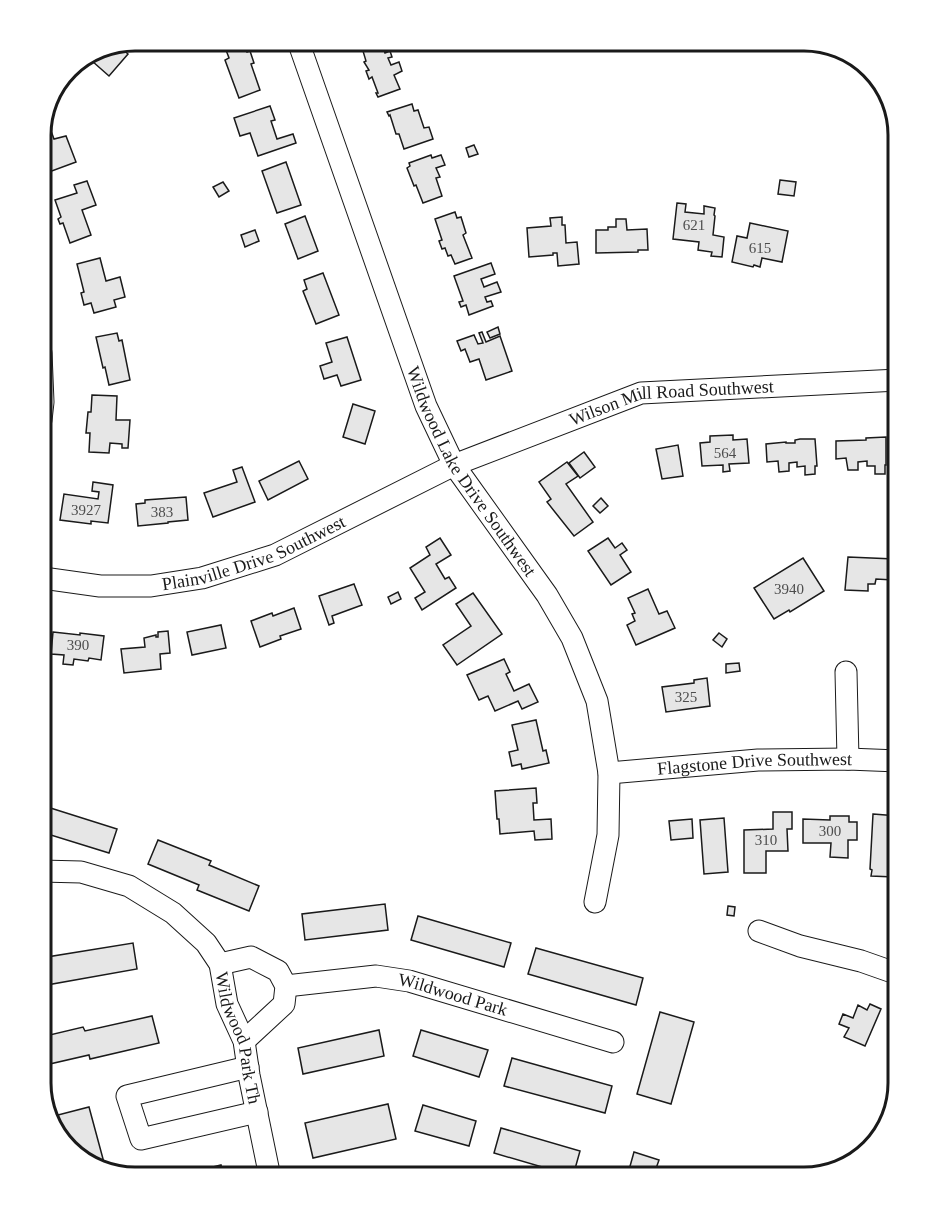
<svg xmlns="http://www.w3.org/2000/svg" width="939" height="1218" viewBox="0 0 939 1218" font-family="Georgia,serif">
  <rect width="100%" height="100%" fill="#fff"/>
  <g fill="#e6e6e6" stroke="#1a1a1a" stroke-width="1.5">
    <polygon points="244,43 247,52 250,51 254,63 251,64 260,90 239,98 225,60 229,58 226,50"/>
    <polygon points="382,44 385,53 390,51 392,57 388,58 391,65 399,62 402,71 394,75 400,89 378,97 376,93 378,93 372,77 369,79 366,71 369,70 364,62 366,61 363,51"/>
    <polygon points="119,46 128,54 109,76 92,61 98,54"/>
    <polygon points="412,104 414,111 418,110 424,128 429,127 433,139 404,149 399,134 396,134 390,115 389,116 387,112"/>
    <polygon points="270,106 275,120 271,121 277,139 293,134 296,143 258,156 250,133 240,136 234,118"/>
    <polygon points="47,120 54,139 66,136 76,162 41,175 41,128 44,121"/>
    <polygon points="474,145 478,154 469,157 466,148"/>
    <polygon points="431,155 432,158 441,155 445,165 436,168 440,177 436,178 442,196 423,203 416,185 414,186 407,168 410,166 409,163"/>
    <polygon points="286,162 301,205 277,213 262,171"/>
    <polygon points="780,180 796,182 794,196 778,194"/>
    <polygon points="87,181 96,205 82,210 91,235 70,243 63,223 60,224 58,219 61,217 55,200 77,193 74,185"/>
    <polygon points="223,182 229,191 219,197 213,187"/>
    <polygon points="677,203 686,204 685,212 704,214 704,206 715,208 714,215 715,216 713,235 724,237 722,257 711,256 712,252 698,250 699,242 673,239"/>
    <polygon points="455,212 457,218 461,217 466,233 463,235 472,258 455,264 451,255 448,256 445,248 442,249 439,241 442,240 435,219"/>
    <polygon points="305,216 318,251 298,259 285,224"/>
    <polygon points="562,217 562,225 565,225 566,243 577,242 579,264 558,266 557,253 553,253 553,255 529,257 527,228 551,226 550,218"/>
    <polygon points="616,219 626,219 627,230 647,229 648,250 638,250 638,252 596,253 596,230 608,230 608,227 616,227"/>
    <polygon points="750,223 788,231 782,262 762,258 760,267 754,265 753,267 732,262 737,236 747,238"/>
    <polygon points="255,230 259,241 245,247 241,235"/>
    <polygon points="100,258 106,281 120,277 125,297 114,300 116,307 94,313 91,303 84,305 81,293 84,292 77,264"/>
    <polygon points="491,263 495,274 481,279 484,287 497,282 501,292 485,297 487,302 491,301 493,306 469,315 466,305 461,307 459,302 463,301 454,276"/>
    <polygon points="323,273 339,315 316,324 303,291 307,289 304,280"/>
    <polygon points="498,327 500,334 490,338 487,332"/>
    <polygon points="482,332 486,342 500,336 512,371 486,380 479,359 470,362 465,349 461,351 457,341 474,335 478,344 483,343 479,333"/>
    <polygon points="117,333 119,341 122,340 130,380 109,385 105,367 103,368 96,337"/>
    <polygon points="347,337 361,380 341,386 337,375 324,379 320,366 332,362 326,343"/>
    <polygon points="92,395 117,396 116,420 130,420 128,448 122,448 122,444 110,443 109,453 89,452 90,433 86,433 88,412 91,412"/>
    <polygon points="353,404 375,411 365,444 343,437"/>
    <polygon points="733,435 733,440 747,439 749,463 729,464 730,471 723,472 723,465 702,466 700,443 710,442 710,436"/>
    <polygon points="886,437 886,465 885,465 885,474 875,474 875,466 867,466 867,461 858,462 858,470 848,470 846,458 836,459 836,441 866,440 866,438"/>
    <polygon points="800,439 815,439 817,466 815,466 815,474 805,475 805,466 797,467 797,462 789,463 789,471 779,472 778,461 767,462 766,444 786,442 786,443 795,443 795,440"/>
    <polygon points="678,445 683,476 662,479 656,449"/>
    <polygon points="584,452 595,467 580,478 569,463"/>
    <polygon points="299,461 308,479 268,500 259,481"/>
    <polygon points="567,462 578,476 566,484 593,522 574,536 547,502 551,499 539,482"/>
    <polygon points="242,467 255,502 213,517 204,493 237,482 233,470"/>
    <polygon points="93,482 113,485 108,523 91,521 91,524 60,520 64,494 98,499 99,492 92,491"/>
    <polygon points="186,497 188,520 168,522 168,523 138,526 136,504 145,503 145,500"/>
    <polygon points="601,498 608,506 600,513 593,506"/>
    <polygon points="440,538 451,555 436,564 445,579 449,577 456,588 422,610 415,598 425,592 410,568 430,555 426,547"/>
    <polygon points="608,538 615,548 622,543 627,550 620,555 631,572 611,585 588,551"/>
    <polygon points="848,557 894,559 893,580 876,579 875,584 868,584 868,591 845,590"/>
    <polygon points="803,558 824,591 790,612 789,610 774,619 754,588"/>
    <polygon points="354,584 362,605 332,616 334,623 329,625 319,596"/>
    <polygon points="648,589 659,614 667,611 675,628 636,645 627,625 635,621 632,614 635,613 628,598"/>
    <polygon points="398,592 401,599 391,604 388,597"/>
    <polygon points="473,593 502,634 457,665 443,645 471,626 456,604"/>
    <polygon points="294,608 301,629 280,636 281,639 260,647 251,621 272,613 273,616"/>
    <polygon points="221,625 226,648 192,655 187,632"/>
    <polygon points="168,631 170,653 160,654 161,669 124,673 121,649 145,647 144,638 156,635 156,637 158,637 158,632"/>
    <polygon points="53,632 80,635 80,633 104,636 101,660 89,658 88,661 74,659 73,665 63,664 64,655 51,654"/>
    <polygon points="719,633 727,639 722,647 713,640"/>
    <polygon points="504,659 510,672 506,674 514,691 529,684 538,702 522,709 518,701 495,711 488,696 479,700 467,675"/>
    <polygon points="739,663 740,671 726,673 726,664"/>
    <polygon points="707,678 710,706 666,712 662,687 694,683 694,680"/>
    <polygon points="536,720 543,751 546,750 549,763 522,769 521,764 512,766 509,752 518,750 512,725"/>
    <polygon points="536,788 537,803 533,803 534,820 551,819 552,839 535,840 534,831 500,834 499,819 497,819 495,791"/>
    <polygon points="41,805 117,829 109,853 41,832"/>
    <polygon points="773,812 792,812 792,829 787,829 788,851 766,851 766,873 744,873 744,830 773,829"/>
    <polygon points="873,814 898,816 898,849 897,849 896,871 894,871 894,877 871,876 872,870 870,869"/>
    <polygon points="830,816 849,816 849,822 857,822 857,840 848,840 848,858 830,857 831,843 803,843 803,819 830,820"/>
    <polygon points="724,818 728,872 704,874 700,820"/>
    <polygon points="692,819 693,838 671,840 669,821"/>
    <polygon points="158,840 211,861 209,865 259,886 249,911 197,890 199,885 148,864"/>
    <polygon points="385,904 388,930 305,940 302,914"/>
    <polygon points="728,906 735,907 734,916 727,915"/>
    <polygon points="418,916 511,943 504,967 411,940"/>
    <polygon points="133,943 137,969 41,986 41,958"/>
    <polygon points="536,948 643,978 636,1005 528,974"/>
    <polygon points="870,1004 881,1009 865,1046 844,1037 849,1028 839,1024 843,1014 853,1018 858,1005 867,1010"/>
    <polygon points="660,1012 694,1022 671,1104 637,1094"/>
    <polygon points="152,1016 159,1043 90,1059 89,1055 41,1066 41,1037 83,1027 85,1031"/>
    <polygon points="379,1030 384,1056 303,1074 298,1048"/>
    <polygon points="421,1030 488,1050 479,1077 413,1056"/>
    <polygon points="512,1058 612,1086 605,1113 504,1086"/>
    <polygon points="388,1104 396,1139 313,1158 305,1123"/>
    <polygon points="423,1105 476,1121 469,1146 415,1131"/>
    <polygon points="89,1107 106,1170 87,1165 61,1140 54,1116"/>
    <polygon points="501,1128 580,1151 573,1176 494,1153"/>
    <polygon points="634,1152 659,1160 653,1177 627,1177"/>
    <polygon points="221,1165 224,1177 177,1177 177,1176"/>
    <polygon points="782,1170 805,1177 779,1177"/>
  </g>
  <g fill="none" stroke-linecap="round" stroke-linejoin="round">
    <g stroke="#1a1a1a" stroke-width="23">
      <g id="minor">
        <path id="s1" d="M298 41 426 406 454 465 547 595 572 638 597 701 609 773 608 835 595 902"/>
        <polyline points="41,420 43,402 41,353"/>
        <path id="s2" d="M41 577 50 579 100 586H151L202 578 275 555 454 465 641 393 898 380"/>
        <polyline points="846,672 848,759"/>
        <path id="s3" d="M609 773 758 760 848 759 898 761"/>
        <path id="s4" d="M41 871 81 872 129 886 173 913 206 943 220 964 227 1004 244 1041 249 1075 270 1177"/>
        <polyline points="759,931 800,946 861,961 898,974"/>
        <polyline points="220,964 251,957 278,971 286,986 284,1004 244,1041"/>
        <path id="s5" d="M286 986 376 976 409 981 613 1042"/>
        <polyline points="248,1067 127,1096 141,1139 257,1112"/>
      </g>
    </g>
    <use href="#minor" stroke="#fff" stroke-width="21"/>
  </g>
  <g text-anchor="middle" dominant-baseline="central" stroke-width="4.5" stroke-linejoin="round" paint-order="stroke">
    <g font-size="15" fill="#4d4d4d">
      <text x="694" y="225">621</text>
      <text x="760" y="248">615</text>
      <text x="725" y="453">564</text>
      <text x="86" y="510">3927</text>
      <text x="162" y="512">383</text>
      <text x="789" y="589">3940</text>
      <text x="78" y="645">390</text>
      <text x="686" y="697">325</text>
      <text x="830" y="831">300</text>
      <text x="766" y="840">310</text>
    </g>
    <g font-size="18" fill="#1a1a1a" stroke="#fff">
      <text stroke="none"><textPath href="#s2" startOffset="668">Wilson Mill Road Southwest</textPath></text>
      <text stroke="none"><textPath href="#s1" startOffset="466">Wildwood Lake Drive Southwest</textPath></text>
      <text stroke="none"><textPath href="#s2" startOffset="219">Plainville Drive Southwest</textPath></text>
      <text stroke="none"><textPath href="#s3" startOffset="146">Flagstone Drive Southwest</textPath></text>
      <text stroke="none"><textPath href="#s5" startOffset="170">Wildwood Park</textPath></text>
      <text stroke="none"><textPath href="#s4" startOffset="288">Wildwood Park Th</textPath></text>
    </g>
  </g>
  <path d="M0 0H939V1218H0ZM135 51H804A84 84 0 0 1 888 135V1083A84 84 0 0 1 804 1167H135A84 84 0 0 1 51 1083V135A84 84 0 0 1 135 51Z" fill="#fff" fill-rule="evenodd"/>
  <path fill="none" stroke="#1a1a1a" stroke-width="3" d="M135 51H804A84 84 0 0 1 888 135V1083A84 84 0 0 1 804 1167H135A84 84 0 0 1 51 1083V135A84 84 0 0 1 135 51Z"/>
</svg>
